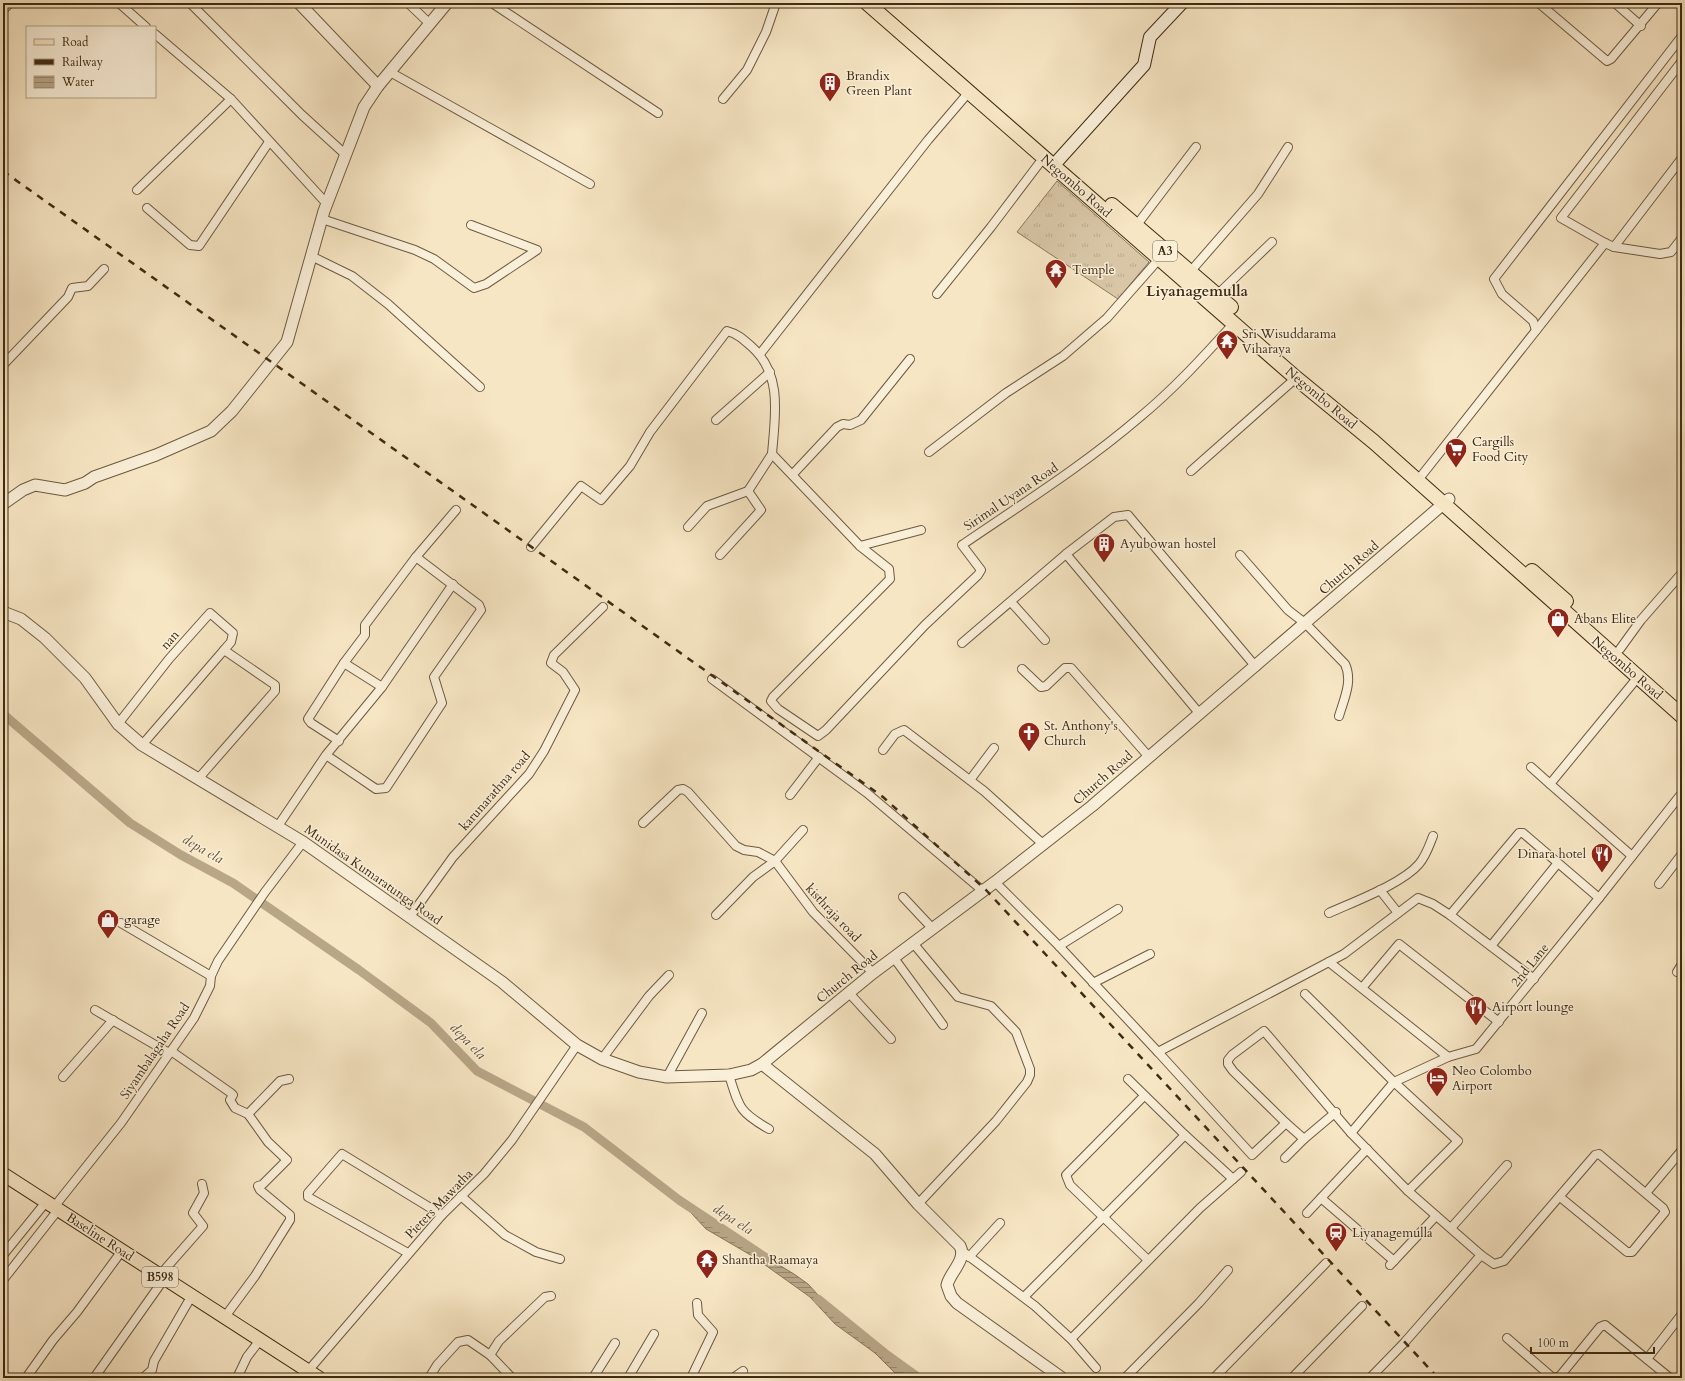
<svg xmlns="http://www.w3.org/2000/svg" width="1685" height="1381" viewBox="0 0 1685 1381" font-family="Cardo,serif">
  <defs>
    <pattern id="grass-tufts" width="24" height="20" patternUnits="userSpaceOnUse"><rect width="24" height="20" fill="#d8c6a6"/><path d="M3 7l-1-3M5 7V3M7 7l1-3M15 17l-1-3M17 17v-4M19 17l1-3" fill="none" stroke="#baaa8e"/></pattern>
    <pattern id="water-rules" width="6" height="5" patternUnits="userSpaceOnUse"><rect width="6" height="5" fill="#b8a687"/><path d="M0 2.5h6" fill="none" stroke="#97876d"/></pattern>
  </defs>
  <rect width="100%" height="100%" fill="#f7e6c4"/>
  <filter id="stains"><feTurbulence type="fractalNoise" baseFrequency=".005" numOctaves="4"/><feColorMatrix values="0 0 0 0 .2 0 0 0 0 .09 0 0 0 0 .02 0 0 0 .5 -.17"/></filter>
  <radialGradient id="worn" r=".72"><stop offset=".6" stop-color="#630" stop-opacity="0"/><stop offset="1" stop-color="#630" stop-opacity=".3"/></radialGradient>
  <polygon fill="url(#grass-tufts)" stroke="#8c785c" points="1057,181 1149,262 1118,299 1017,232"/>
  <polygon fill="url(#water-rules)" stroke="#887558" points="679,1200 711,1224 794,1274 808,1284 840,1319 919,1378 898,1376 875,1353 835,1324 810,1297 754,1257 706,1229"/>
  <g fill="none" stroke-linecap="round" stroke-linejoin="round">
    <g stroke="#b8a687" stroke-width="9">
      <polyline points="3,714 130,823 181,855 233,883 359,970 431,1023 477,1071 584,1127 679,1200 774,1263"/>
      <polyline points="818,1299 887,1355 919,1378"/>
    </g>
    <g stroke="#6d5a3e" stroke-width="10">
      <g id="minor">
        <polyline points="119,3 146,27"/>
        <polyline points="190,3 302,115 346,155"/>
        <polyline points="408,3 430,24"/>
        <polyline points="492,3 658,113"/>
        <polyline points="1542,3 1541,5 1607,61 1611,59 1658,3"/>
        <polyline points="1615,3 1641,26"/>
        <polyline points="3,10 10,3"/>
        <polyline points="155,34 231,99 327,204"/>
        <polyline points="1682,61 1561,218 1605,243 1614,247 1660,254 1671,252 1682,238"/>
        <polyline points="390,72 590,184"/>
        <polyline points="723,99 747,70 766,32 776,3"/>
        <polyline points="137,190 231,99"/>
        <polyline points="147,208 190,245 199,246 269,142"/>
        <polyline points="322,219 415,250 434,259 474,288 486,284 537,250 471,225"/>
        <polyline points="1136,226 1196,147"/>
        <polyline points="1614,247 1682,158"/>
        <polyline points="311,256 352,276 388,304 480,387"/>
        <polyline points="1190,272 1258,194 1288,147"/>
        <polyline points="937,294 991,227 1044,157"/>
        <polyline points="1217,295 1272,242"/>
        <polyline points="1536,330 1533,321 1502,294 1494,279 1682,36"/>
        <polyline points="760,354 928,140 969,92"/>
        <polyline points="3,365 68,297 72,288 88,286 104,269"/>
        <polyline points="716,420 770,372"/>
        <polyline points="929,452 1006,393 1063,356 1107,318 1159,259"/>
        <polyline points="1191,471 1296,378"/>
        <polyline points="793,474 837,427 843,424 850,425 861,420 910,359"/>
        <polyline points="1422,475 1605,243"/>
        <polyline points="688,527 707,506 748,491"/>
        <polyline points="860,546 921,530"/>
        <path d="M531 547 581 486 601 500 630 466 650 432 727 331C738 334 743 339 752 347 783 375 775 416 772 454L860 546 889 569 890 579 773 697 771 701 778 709 818 736 826 730 925 625 978 575 981 570 962 545C1022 504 1084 465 1140 417 1174 389 1204 356 1234 323"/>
        <polyline points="1066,554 1199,713"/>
        <polyline points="720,555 761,510 748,491 772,454"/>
        <path d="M1240 555 1288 610 1306 624 1345 664C1353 681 1344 699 1339 716"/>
        <polyline points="416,557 456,510"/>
        <polyline points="1011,602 1045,640"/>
        <polyline points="962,643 1066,554 1114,517 1128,515 1256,667"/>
        <polyline points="1620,649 1641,620 1682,573"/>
        <polyline points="1022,669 1041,687 1046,686 1065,668 1071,668 1149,757"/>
        <polyline points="712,679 867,793 983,891"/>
        <polyline points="382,687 453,584"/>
        <polyline points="118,724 169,659 210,613 233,633 231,642 224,650"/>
        <polyline points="339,741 311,723 308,719 344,663"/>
        <polyline points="142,745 224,650 275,685 275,691 198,779"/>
        <polyline points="883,750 895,734 904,730 984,791 1044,845"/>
        <polyline points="1531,767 1550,784"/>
        <polyline points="970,780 994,748"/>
        <polyline points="790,795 819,757"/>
        <polyline points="643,823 678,790 683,789 688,792 736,846 744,850 758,852 775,861 813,912 873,973"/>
        <polyline points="278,826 326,755 382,687 344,663 365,635 365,625 416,557 479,605 481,610 434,677 442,703 386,788 376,789 326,755"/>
        <polyline points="1632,856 1550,784 1638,677"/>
        <polyline points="995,882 1059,946 1158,1052 1344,954 1418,898 1433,904 1450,915"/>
        <polyline points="1659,884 1682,854"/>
        <polyline points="1380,890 1398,913"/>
        <polyline points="903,897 933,929"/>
        <path d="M1329 913C1353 902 1402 884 1419 864 1426 856 1429 846 1433 836"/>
        <polyline points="716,915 753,877 775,861 803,830"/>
        <polyline points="409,918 453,857 529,774 544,751 575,690 563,672 551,663 554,655 603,607"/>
        <polyline points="121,923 211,976"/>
        <polyline points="913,943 958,997 991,1006 1016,1032 1030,1069 1030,1075 1027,1082 996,1121 918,1204"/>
        <polyline points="1059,946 1118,909"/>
        <polyline points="1491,946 1557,864"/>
        <polyline points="894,958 943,1025"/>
        <polyline points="1329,962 1448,1057"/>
        <polyline points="1677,972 1682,964"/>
        <polyline points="1534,979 1450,915 1519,833 1523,833 1599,898"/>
        <polyline points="1093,983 1150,954"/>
        <polyline points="1362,988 1399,944 1499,1022"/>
        <polyline points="850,994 891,1039"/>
        <polyline points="1305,994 1394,1082 1458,1141 1408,1191"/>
        <polyline points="95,1010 169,1053"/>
        <polyline points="171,1051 231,1093 233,1095 230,1100 235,1108 248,1114 268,1142 287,1160 262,1185 258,1186 260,1190 290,1215 290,1220 255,1276 224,1318"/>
        <polyline points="1158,1052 1252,1155 1286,1123 1304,1139 1336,1112"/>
        <polyline points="602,1059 649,996 669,975"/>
        <path d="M729 1075C739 1107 739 1112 769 1129"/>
        <polyline points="63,1077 113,1020"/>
        <polyline points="667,1077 702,1013"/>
        <polyline points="1128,1079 1185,1135 1233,1179"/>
        <polyline points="1144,1096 1066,1175 1070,1185 1148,1260"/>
        <polyline points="248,1114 280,1081 289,1079"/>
        <polyline points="1286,1123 1233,1071 1228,1064 1228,1060 1232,1055 1264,1031 1351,1133 1408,1191 1481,1255 1494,1264 1504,1261 1595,1155 1599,1154 1663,1208 1665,1212 1632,1252 1627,1252 1560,1197"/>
        <polyline points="1351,1133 1394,1082 1448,1057 1476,1049 1599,898 1682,793"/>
        <polyline points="1285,1158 1304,1139"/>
        <polyline points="1646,1193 1682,1150"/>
        <polyline points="461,1196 505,1235 536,1252 560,1259"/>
        <polyline points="1321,1198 1394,1261"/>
        <polyline points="54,1207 121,1123 194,1018 210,986 211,976 218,961 265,892 303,842"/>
        <polyline points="1307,1213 1367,1149"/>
        <polyline points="1451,1228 1507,1165"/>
        <polyline points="962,1251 1035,1306 1071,1339 1096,1368"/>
        <polyline points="408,1253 308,1197 308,1193 342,1154 442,1215"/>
        <polyline points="3,1255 46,1202"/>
        <polyline points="969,1257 1000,1223"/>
        <polyline points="1390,1265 1436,1216"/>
        <polyline points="159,1276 203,1226 193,1213 204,1193 202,1184"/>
        <polyline points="3,1280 58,1210"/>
        <polyline points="1024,1297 1185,1135"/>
        <polyline points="1507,1338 1553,1378 1560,1376 1600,1327 1605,1325 1670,1378"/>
        <polyline points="1071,1339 1200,1208 1241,1172"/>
        <polyline points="490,1355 499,1341 545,1297 551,1296"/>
        <polyline points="1647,1359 1682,1314"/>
        <polyline points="308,1371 442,1215 484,1174 512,1140 577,1045"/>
        <polyline points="26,1378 53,1340 77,1312 121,1252"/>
        <polyline points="94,1378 164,1279"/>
        <polyline points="143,1378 152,1370 154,1361 191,1297"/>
        <polyline points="237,1378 247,1357 260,1340"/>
        <polyline points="429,1378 437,1365 458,1342 468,1340 490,1355 512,1378"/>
        <polyline points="593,1378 615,1343"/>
        <polyline points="628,1378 654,1334"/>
        <polyline points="691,1378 713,1332 698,1315 697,1303"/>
        <polyline points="733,1378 743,1371"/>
        <polyline points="1125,1378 1199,1303 1228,1270"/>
        <polyline points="1214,1378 1326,1263"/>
        <polyline points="1292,1378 1362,1306"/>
        <polyline points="1370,1378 1404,1343 1481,1255"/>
      </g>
    </g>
    <g stroke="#6d5a3e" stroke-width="13">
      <g id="tertiary">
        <polyline points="299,3 378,86"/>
        <polyline points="3,504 23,490 35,485 65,490 85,483 94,477 156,455 211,431 232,411 287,342 324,211 364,107 378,86 447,3"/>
        <polyline points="3,612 21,619 45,638 85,678 118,724 142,745 303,842 502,982 577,1045 602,1059 639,1072 667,1077 729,1075 751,1070 762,1064 873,973 995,882 1092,806 1449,499"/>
        <path d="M762 1064 875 1154 918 1204 960 1246C967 1260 950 1272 947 1285L951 1296 957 1303 1062 1378"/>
      </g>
    </g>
    <g stroke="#3f2b11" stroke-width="14">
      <polyline id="secondary" points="1053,166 1144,65 1150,37 1182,3"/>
    </g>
    <g stroke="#3f2b11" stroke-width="15">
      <polyline id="primary" points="3,1174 319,1378"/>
    </g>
    <g stroke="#3f2b11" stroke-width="16">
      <g id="trunk">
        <polyline points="867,3 1296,378 1374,442 1682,716"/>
        <polyline points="1112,205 1231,307"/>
        <polyline points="1532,571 1566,601"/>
      </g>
    </g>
    <use href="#minor" stroke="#faefd9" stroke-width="8"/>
    <use href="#tertiary" stroke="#faefd9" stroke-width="11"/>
    <use href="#secondary" stroke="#faefd9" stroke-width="12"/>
    <use href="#primary" stroke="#f7e6c4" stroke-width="13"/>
    <use href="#trunk" stroke="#f7e6c4" stroke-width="14"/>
    <polyline stroke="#3f2b11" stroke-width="2.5" stroke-dasharray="7 7" stroke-linecap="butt" points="3,171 883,797 986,890 1438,1378"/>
  </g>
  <defs>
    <g id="building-pin" transform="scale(1.15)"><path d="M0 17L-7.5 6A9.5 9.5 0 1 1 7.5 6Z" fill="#8f2418" stroke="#faefd9"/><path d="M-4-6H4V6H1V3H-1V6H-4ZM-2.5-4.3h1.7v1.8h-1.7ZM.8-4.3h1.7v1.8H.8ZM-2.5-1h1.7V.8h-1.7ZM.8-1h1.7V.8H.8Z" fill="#fff"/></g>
    <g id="temple-pin" transform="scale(1.15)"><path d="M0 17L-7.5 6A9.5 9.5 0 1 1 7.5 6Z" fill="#8f2418" stroke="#faefd9"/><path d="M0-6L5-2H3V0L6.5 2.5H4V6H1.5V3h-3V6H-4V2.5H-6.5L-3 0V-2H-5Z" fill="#fff"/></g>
    <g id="supermarket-pin" transform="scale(1.15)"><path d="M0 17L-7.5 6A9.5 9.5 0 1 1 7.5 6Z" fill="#8f2418" stroke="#faefd9"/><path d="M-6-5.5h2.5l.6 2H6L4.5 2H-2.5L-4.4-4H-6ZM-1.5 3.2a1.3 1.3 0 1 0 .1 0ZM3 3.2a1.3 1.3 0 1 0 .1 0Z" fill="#fff"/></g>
    <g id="shop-pin" transform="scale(1.15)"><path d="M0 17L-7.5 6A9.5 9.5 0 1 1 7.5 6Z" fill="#8f2418" stroke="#faefd9"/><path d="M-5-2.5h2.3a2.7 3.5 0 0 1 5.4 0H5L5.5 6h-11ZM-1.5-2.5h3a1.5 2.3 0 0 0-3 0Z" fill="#fff"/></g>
    <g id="church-pin" transform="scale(1.15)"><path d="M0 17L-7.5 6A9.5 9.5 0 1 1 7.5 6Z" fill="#8f2418" stroke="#faefd9"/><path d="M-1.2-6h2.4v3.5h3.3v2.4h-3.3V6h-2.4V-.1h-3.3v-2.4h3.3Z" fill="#fff"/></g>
    <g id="restaurant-pin" transform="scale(1.15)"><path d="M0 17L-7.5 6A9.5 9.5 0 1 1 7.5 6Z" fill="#8f2418" stroke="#faefd9"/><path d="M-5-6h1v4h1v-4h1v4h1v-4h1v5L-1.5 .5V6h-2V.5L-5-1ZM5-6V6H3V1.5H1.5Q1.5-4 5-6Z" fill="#fff"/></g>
    <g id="hotel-pin" transform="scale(1.15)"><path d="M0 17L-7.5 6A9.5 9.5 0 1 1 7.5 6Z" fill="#8f2418" stroke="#faefd9"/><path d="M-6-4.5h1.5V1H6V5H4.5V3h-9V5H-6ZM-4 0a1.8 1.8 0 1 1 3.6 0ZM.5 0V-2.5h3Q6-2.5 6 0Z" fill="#fff"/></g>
    <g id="station-pin" transform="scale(1.15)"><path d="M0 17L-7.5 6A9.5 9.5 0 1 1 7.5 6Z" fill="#8f2418" stroke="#faefd9"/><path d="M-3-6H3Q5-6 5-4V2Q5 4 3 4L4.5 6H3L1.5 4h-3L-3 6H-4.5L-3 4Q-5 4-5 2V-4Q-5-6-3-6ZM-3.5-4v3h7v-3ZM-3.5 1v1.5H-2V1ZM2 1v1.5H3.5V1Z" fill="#fff"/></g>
  </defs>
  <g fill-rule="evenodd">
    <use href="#building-pin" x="830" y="83"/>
    <use href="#temple-pin" x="1056" y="270"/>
    <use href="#temple-pin" x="1227" y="341"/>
    <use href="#supermarket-pin" x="1456" y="449"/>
    <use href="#building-pin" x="1104" y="544"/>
    <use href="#shop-pin" x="1558" y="619"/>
    <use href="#church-pin" x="1029" y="733"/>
    <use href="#restaurant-pin" x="1602" y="854"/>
    <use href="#shop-pin" x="108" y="920"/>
    <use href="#restaurant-pin" x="1476" y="1007"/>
    <use href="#hotel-pin" x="1437" y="1078"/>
    <use href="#station-pin" x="1336" y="1233"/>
    <use href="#temple-pin" x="707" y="1260"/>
  </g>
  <g text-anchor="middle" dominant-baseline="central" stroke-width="3" stroke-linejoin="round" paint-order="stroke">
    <g fill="#faefd9" stroke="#77664d" stroke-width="1">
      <rect x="1153" y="241" width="24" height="20" rx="3"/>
      <rect x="142" y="1267" width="36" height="20" rx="3"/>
    </g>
    <g font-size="12" font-weight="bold" fill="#3f2b11">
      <text x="1165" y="251">A3</text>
      <text x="160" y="1277">B598</text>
    </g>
    <g font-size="13" fill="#3f2b11" stroke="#faefd9" text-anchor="start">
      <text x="846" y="76">Brandix<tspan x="846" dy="15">Green Plant</tspan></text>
      <text x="1072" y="270">Temple</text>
      <text x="1242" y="334">Sri Wisuddarama<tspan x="1242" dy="15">Viharaya</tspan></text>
      <text x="1472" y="442">Cargills<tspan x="1472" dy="15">Food City</tspan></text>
      <text x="1120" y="544">Ayubowan hostel</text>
      <text x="1574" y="619">Abans Elite</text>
      <text x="1044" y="726">St. Anthony's<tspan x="1044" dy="15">Church</tspan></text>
      <text x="1586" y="854" text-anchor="end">Dinara hotel</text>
      <text x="124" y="920">garage</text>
      <text x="1492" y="1007">Airport lounge</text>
      <text x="1452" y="1071">Neo Colombo<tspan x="1452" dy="15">Airport</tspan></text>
      <text x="1352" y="1233">Liyanagemulla</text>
      <text x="722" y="1260">Shantha Raamaya</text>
    </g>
    <g font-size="13" fill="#3f2b11" stroke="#faefd9">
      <text transform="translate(1076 186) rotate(41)">Negombo Road</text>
      <text transform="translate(1321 398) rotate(40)">Negombo Road</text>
      <text transform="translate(1011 497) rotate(-34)">Sirimal Uyana Road</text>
      <text transform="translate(1349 568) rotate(-41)">Church Road</text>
      <text transform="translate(170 640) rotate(-48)">nan</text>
      <text transform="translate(1627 668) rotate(41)">Negombo Road</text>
      <text transform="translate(1103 778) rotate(-41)">Church Road</text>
      <text transform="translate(495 791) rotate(-49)">karunarathna road</text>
      <text transform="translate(373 875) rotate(35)">Munidasa Kumaratunga Road</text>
      <text transform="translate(833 913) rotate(47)">kisthraja road</text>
      <text transform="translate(1530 965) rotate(-51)">2nd Lane</text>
      <text transform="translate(847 977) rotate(-39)">Church Road</text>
      <text transform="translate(155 1051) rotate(-56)">Siyambalagaha Road</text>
      <text transform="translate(439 1204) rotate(-46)">Pieters Mawatha</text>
      <text transform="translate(100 1237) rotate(33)">Baseline Road</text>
    </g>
    <g font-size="14" font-style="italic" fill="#635034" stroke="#faefd9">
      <text transform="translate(203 849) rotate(30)">depa ela</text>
      <text transform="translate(468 1041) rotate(46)">depa ela</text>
      <text transform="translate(733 1219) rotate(33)">depa ela</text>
    </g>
    <g font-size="15" font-weight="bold" fill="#3f2b11" stroke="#faefd9">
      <text x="1197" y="291">Liyanagemulla</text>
    </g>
  </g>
  <rect width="1685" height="1381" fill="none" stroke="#f7e6c4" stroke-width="16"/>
  <rect x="4" y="4" width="1677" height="1373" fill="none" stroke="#3f2b11" stroke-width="2"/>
  <rect x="8" y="8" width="1669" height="1365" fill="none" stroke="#3f2b11"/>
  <rect x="26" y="26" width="130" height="72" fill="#faefd9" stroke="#afa189"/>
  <rect x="34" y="39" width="20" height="6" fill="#f7e6c4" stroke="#afa189"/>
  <text x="62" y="46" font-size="12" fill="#3f2b11">Road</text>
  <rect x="34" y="59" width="20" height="6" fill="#3f2b11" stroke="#afa189"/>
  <text x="62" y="66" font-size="12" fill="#3f2b11">Railway</text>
  <rect x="34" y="76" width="20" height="12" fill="url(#water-rules)" stroke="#afa189"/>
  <text x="62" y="86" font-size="12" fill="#3f2b11">Water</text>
  <path d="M1531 1347v6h123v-6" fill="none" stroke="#3f2b11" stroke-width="2"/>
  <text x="1537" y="1347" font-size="12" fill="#3f2b11" stroke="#faefd9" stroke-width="3" paint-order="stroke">100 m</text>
  <rect width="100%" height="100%" filter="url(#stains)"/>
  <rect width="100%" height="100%" fill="url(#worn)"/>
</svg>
